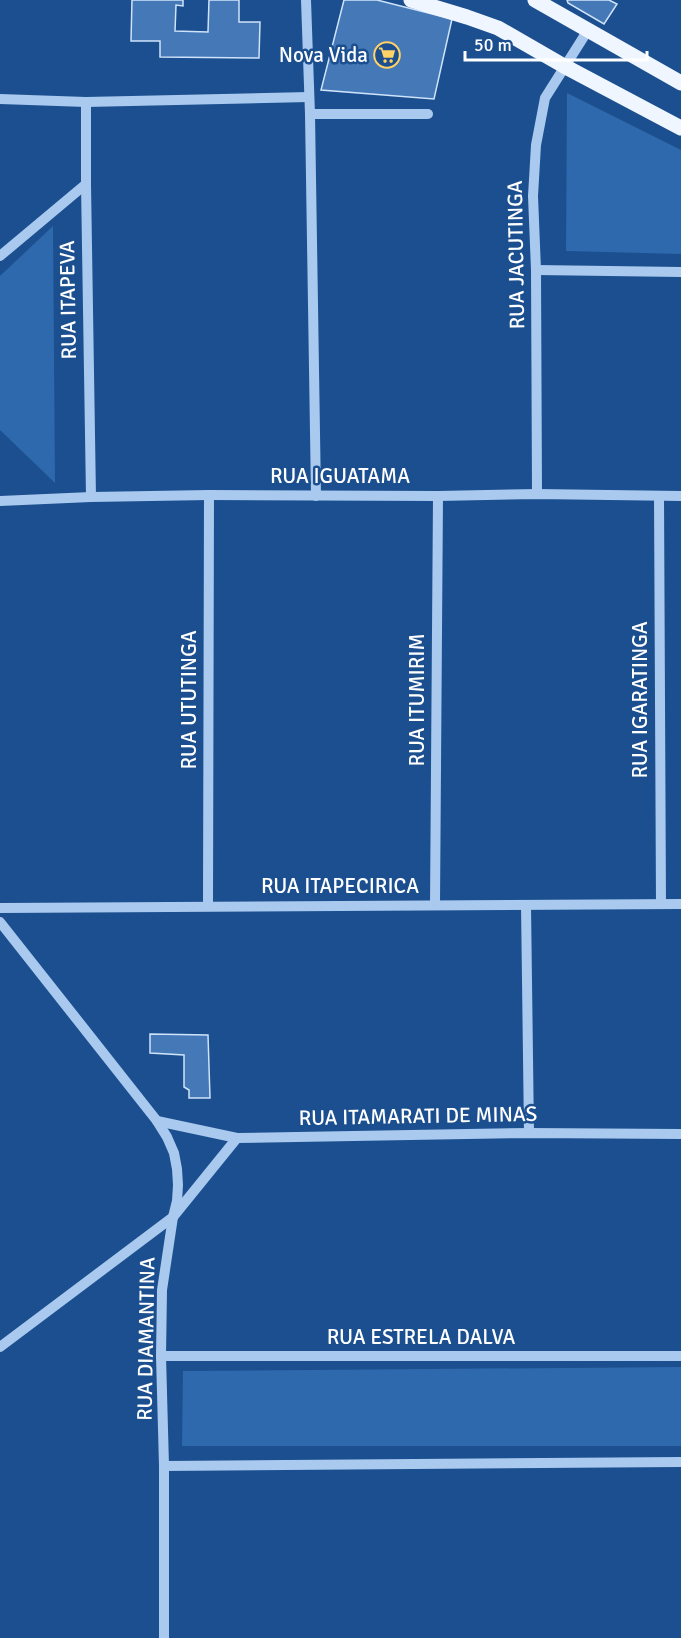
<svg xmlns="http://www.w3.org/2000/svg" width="681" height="1638" viewBox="0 0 681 1638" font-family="Signika,sans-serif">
  <rect width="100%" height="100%" fill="#1b4f8f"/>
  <g fill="#2e69ad">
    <polygon points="567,93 681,150 681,254 566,251"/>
    <polygon points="53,226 55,483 0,430 0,276"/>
    <polygon points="681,1367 681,1446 182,1446 183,1371"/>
  </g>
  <g fill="#4478b7" stroke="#cfe3fa" stroke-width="1.5">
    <polygon points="132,0 183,0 183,6 176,5 175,31 208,32 209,0 239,0 239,22 260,22 259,58 160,57 160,41 131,41"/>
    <polygon points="344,0 377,0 452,19 434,99 321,90"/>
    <polygon points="567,0 609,0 617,4 604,24 568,3"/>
    <polygon points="150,1034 208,1035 210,1098 189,1098 189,1090 184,1087 184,1055 150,1053"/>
  </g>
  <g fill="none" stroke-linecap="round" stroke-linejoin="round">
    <g stroke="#a9c9ee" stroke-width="10">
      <polyline points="306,0 310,114 316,496"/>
      <polyline points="0,99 86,102 309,97"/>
      <polyline points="86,102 86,184 91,497"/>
      <polyline points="310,114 428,114"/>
      <polyline points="0,256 86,184"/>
      <polyline points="536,270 681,272"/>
      <polyline points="537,494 536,270 533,196 536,145 545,98 588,30"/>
      <polyline points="659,496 661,904"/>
      <polyline points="0,501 91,497 209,495 438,496 537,494 681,496"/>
      <polyline points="435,905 438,496"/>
      <polyline points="526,905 529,1133"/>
      <polyline points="208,906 209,495"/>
      <polyline points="0,908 681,904"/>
      <polyline points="0,922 157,1121 167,1137 174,1153 177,1169 178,1185 177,1201 173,1217 162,1290 161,1356 164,1466 164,1638"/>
      <polyline points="157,1121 237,1138 529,1133 681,1134"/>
      <polyline points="0,1347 173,1217 237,1138"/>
      <polyline points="161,1356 681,1356"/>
      <polyline points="164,1466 681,1462"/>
    </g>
    <g stroke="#f0f6ff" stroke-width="15">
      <polyline points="411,0 467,17 498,28 564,66 681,128"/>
      <polyline points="535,0 681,83"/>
    </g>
  </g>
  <defs>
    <g id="supermarket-ring" transform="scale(1.35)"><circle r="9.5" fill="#1b4f8f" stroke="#ffd166" stroke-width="1.5"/><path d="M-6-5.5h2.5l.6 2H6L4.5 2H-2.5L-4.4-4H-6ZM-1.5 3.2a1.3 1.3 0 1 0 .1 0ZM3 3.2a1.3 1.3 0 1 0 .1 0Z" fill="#ffd166"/></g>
  </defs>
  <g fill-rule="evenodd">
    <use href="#supermarket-ring" x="387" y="55"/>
  </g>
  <g text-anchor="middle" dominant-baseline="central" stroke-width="5" stroke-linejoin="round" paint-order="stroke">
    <g font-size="21" fill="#fff" stroke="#1b4f8f" text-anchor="end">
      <text x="368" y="55">Nova Vida</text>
    </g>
    <g font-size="21" fill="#fff" stroke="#1b4f8f">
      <text transform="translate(516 255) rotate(-91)">RUA JACUTINGA</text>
      <text transform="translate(68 300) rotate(-91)">RUA ITAPEVA</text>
      <text x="340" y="476">RUA IGUATAMA</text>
      <text transform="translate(189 700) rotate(-90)">RUA UTUTINGA</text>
      <text transform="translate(417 700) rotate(-90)">RUA ITUMIRIM</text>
      <text transform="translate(640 700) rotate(-90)">RUA IGARATINGA</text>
      <text x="340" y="886">RUA ITAPECIRICA</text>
      <text transform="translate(418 1116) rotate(-1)">RUA ITAMARATI DE MINAS</text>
      <text x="421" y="1337">RUA ESTRELA DALVA</text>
      <text transform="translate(146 1339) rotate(-89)">RUA DIAMANTINA</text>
    </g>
  </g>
  <path d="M465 51v9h182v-9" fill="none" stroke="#ffffff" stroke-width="3"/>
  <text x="474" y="51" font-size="18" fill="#ffffff" stroke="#1b4f8f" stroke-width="4.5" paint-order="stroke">50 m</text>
</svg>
